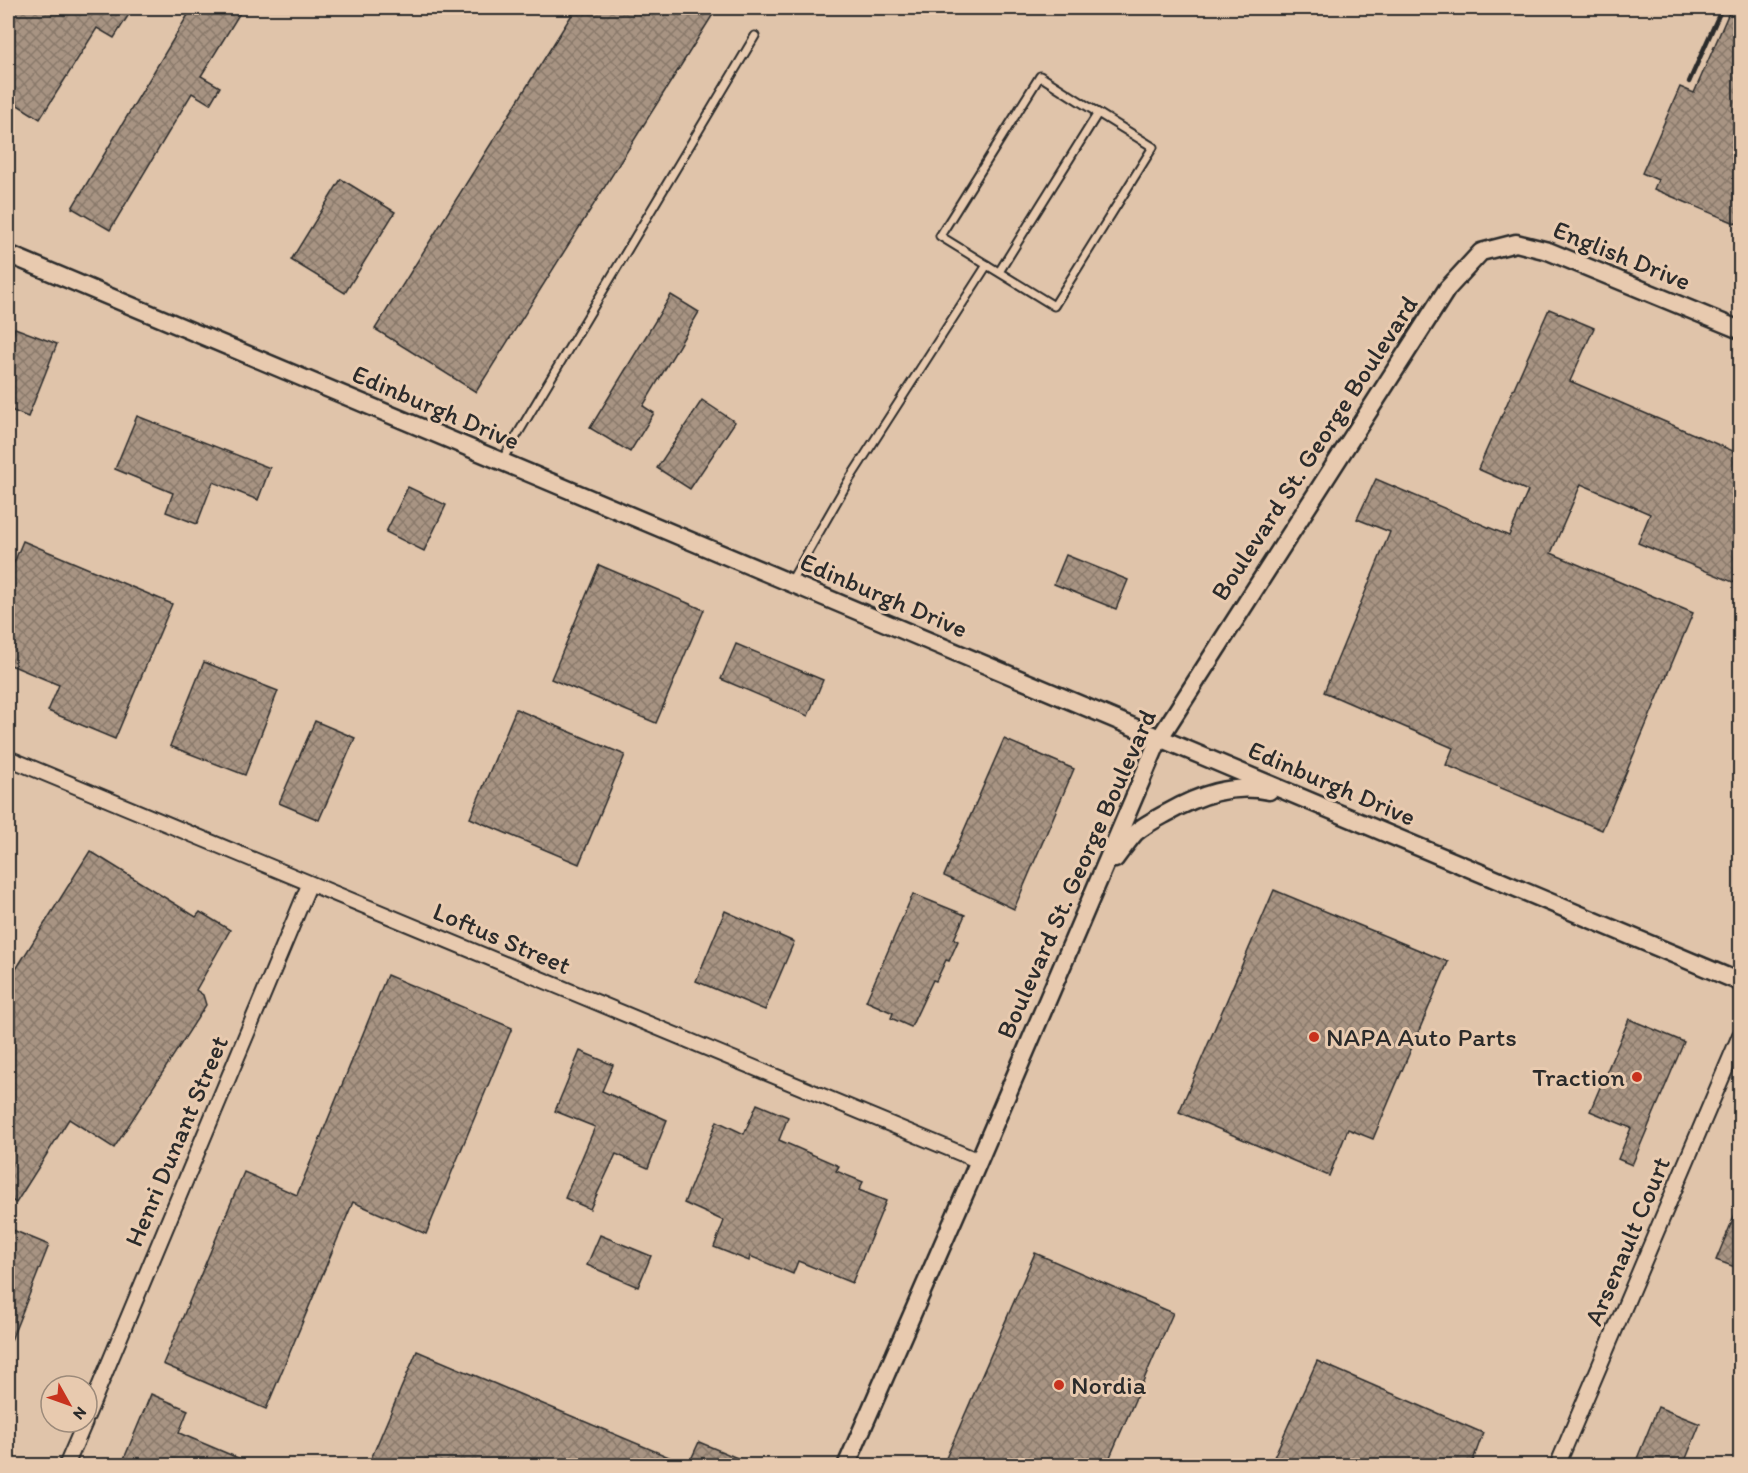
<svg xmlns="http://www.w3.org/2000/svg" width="1748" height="1473" viewBox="0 0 1748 1473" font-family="Itim,sans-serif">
  <defs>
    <pattern id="building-cross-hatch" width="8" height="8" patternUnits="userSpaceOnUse" patternTransform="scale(1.5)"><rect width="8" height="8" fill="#a89483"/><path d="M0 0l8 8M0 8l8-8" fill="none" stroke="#89796b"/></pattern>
  </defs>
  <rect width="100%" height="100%" fill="#e0c4aa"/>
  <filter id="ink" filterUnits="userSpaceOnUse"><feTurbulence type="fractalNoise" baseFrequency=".0167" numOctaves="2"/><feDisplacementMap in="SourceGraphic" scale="12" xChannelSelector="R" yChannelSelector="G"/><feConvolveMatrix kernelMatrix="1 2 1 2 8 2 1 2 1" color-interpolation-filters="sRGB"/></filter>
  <g filter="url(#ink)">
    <g fill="url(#building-cross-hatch)" stroke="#2b2b2b" stroke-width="1.5">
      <polygon points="8,8 133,8 114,38 97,28 40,119 8,99"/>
      <polygon points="192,8 243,8 201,76 220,87 210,104 192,93 110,230 72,208"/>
      <polygon points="576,8 717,8 476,392 375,329"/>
      <polygon points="1731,8 1740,8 1740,225 1654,189 1658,180 1642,173 1680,87 1694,93"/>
      <polygon points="341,179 395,212 345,293 291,260"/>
      <polygon points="671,295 699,312 643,406 654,413 630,452 590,428"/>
      <polygon points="1549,309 1594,328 1570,381 1740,454 1740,585 1638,543 1650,514 1581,484 1551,553 1693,613 1602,830 1446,765 1453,748 1324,692 1390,532 1357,519 1376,479 1509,536 1528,491 1478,469"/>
      <polygon points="15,328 57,344 28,417 8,409 8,346"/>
      <polygon points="702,400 735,422 690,489 657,468"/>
      <polygon points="137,416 270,468 258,500 213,482 197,524 166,512 173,493 115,469"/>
      <polygon points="408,487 446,505 424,551 386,532"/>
      <polygon points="23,541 172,604 115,739 48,711 59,685 8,664 8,577"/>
      <polygon points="1066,555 1128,580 1116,609 1054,584"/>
      <polygon points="599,565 704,610 656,723 551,679"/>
      <polygon points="736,644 823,680 808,716 721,679"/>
      <polygon points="204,662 278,691 245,775 170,746"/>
      <polygon points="516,709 625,755 579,864 470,818"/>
      <polygon points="315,721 355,738 319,820 279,803"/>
      <polygon points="1004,739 1074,769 1014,909 944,876"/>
      <polygon points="90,851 196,917 200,912 230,930 196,990 203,995 206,1005 114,1148 69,1119 16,1203 8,1198 8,982"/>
      <polygon points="1274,890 1448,962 1373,1139 1348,1129 1329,1176 1179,1112"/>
      <polygon points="913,894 965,915 954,939 958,941 949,961 946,960 936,981 933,980 911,1027 891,1018 893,1013 866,1001"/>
      <polygon points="725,911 794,942 765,1010 696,981"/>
      <polygon points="387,975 512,1028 426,1234 353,1202 266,1409 163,1364 244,1172 297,1195"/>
      <polygon points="1629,1019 1684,1042 1632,1165 1618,1159 1631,1128 1590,1111"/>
      <polygon points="580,1051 613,1065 602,1091 667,1120 648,1168 616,1154 590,1209 565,1198 595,1127 555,1111"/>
      <polygon points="757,1104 788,1117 779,1140 839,1166 836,1171 863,1182 859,1190 886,1201 852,1283 798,1261 793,1274 750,1256 749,1261 714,1247 724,1221 684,1203 717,1121 744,1134"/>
      <polygon points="1740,1202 1740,1269 1716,1260"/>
      <polygon points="8,1228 49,1245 8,1348"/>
      <polygon points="600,1235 651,1256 638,1287 587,1265"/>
      <polygon points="1035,1253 1173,1313 1106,1466 965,1466 946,1458"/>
      <polygon points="417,1351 688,1465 688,1466 368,1466"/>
      <polygon points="1317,1361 1483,1433 1471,1466 1270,1466"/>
      <polygon points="151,1394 188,1410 179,1433 257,1466 121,1466"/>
      <polygon points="1658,1407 1700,1424 1683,1466 1634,1466"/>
      <polygon points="699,1442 754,1465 754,1466 688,1466"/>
    </g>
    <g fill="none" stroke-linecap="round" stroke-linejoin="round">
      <g stroke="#2b2b2b" stroke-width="11">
        <g id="service">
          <polyline points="987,265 940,236 1040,76 1098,113"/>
          <polyline points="501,462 755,36"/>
          <polyline points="790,583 849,480 987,265 1054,306 1153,147 1098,113 999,272"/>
        </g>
      </g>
      <g stroke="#2b2b2b" stroke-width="18">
        <g id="minor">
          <polyline points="8,758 979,1161"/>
          <polyline points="87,1416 309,885"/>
          <polyline points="66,1466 85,1422"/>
          <polyline points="1557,1466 1740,1035"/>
        </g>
      </g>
      <g stroke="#2b2b2b" stroke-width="21">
        <g id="tertiary">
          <polyline points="8,254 1740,982"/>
          <path d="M1115 859C1121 851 1128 841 1135 833 1144 825 1156 819 1167 813 1199 795 1232 783 1269 791"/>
          <polyline points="846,1466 969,1184 1159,739 1447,289 1481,252 1516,243 1548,251 1740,330"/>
        </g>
      </g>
      <use href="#service" stroke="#e8caaf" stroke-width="7"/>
      <use href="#minor" stroke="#e8caaf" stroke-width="14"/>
      <use href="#tertiary" stroke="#e8caaf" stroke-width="16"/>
      <polyline stroke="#2b2b2b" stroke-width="4.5" points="1689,82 1722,8"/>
    </g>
  </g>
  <g fill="#c8321e" stroke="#e8caaf" stroke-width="2">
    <circle cx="1314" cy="1037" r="6"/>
    <circle cx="1637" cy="1077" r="6"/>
    <circle cx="1059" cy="1385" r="6"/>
  </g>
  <g text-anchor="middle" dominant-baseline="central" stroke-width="6" stroke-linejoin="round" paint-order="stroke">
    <g font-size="26" fill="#2b2b2b" stroke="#e8caaf">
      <text transform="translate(1622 255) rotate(22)">English Drive</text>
      <text transform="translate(436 407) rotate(23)">Edinburgh Drive</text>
      <text transform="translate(1314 448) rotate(-57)">Boulevard St. George Boulevard</text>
      <text transform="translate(884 595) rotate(23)">Edinburgh Drive</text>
      <text transform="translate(1332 783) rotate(23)">Edinburgh Drive</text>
      <text transform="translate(1076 874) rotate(-66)">Boulevard St. George Boulevard</text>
      <text transform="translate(502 938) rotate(23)">Loftus Street</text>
      <text transform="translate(176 1141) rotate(-67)">Henri Dunant Street</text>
      <text transform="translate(1627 1241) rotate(-67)">Arsenault Court</text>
    </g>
    <g font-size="26" fill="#2b2b2b" stroke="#e8caaf" text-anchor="start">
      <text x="1326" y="1037">NAPA Auto Parts</text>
      <text x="1625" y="1077" text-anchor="end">Traction</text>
      <text x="1071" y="1385">Nordia</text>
    </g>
  </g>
  <rect width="1748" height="1473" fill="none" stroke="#e8caaf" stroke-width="30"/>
  <rect x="15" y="15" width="1718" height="1443" fill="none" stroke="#2b2b2b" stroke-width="2" filter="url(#ink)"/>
  <g transform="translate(69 1404) rotate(130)"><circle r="28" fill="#e8caaf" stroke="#9c8a7a" stroke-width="1.5"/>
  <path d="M0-4.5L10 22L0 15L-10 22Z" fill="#c8321e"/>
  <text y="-9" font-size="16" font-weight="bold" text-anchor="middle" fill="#2b2b2b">N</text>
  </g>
</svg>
